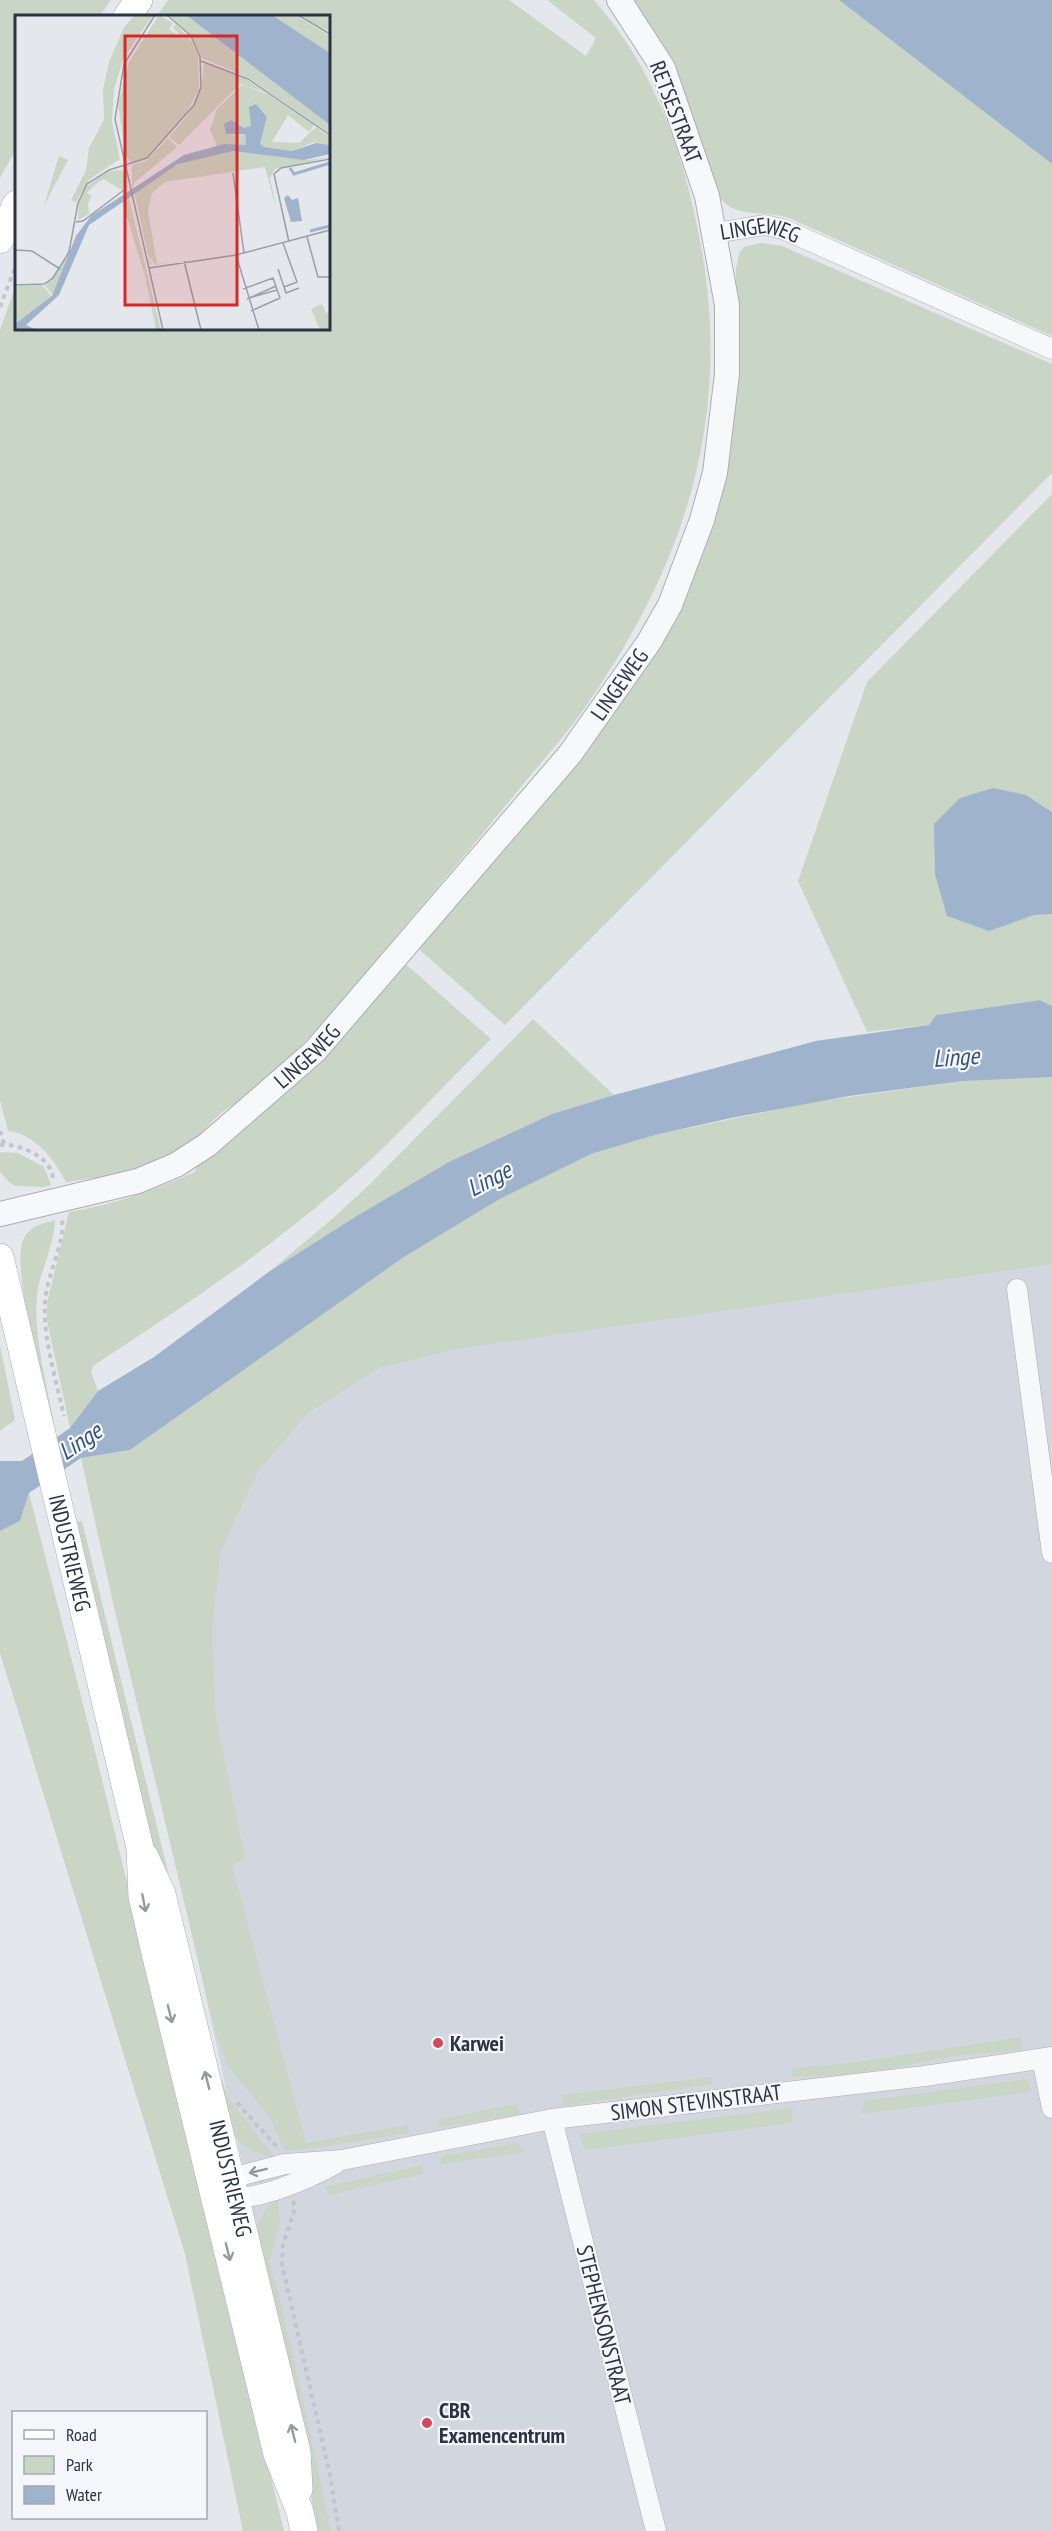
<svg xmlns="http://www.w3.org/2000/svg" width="1052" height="2531" viewBox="0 0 1052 2531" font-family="'PT Sans Narrow',sans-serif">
  <rect width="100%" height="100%" fill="#e4e7ec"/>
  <polygon fill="#d2d6de" points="1052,1243 1052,2531 322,2531 107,1540 377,1357"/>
  <g fill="#c9d6c5">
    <polygon points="0,0 111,0 100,16 16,16 16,149 0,178"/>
    <path d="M168 0H509L586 56 596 38 547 0H594C650 63 679 140 696 221 737 406 689 561 581 713 565 735 547 756 529 777 490 825 450 873 410 920 376 959 345 1003 308 1039 288 1058 269 1078 247 1095 238 1102 226 1108 217 1117 203 1129 198 1144 181 1153 144 1171 105 1177 66 1182 54 1159 35 1134 8 1131L0 1100V330L16 285V328H328V16H157Z"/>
    <path d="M630 0H839L1052 164V336L789 218C765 210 733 219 719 196Z"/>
    <polygon points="760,243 782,246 1052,364 1052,473 505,1025 414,945 667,621 734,353 736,269 739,254 744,247"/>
    <polygon points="1052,494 1052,812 1026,795 989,930 1034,915 1052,914 1052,1006 1040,1000 936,1015 929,1025 867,1032 798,881 867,682"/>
    <path d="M401 960 491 1039C440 1089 392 1143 338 1189 261 1255 177 1311 93 1366L91 1372 98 1391 70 1428 47 1320V1303L69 1212C112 1205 155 1190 195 1172L202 1153Z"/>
    <polygon points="533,1019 614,1095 552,1114 355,1217 270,1271 332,1219 371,1183"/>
    <polygon points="1012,1077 1052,1077 1052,1264 456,1349 379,1368 308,1413 258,1471 220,1553 212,1633 216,1718 245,1859 232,1865 306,2143 408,2125 408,2133 308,2149 285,2150 269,2116 228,2066 214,2028 114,1607 81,1458 130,1450 404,1257 498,1200 591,1154 655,1135 813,1102 963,1081"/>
    <polygon points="0,1152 18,1153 44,1167 51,1185 43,1187 16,1186 10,1183 0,1172"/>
    <path d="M55 1220C54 1247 40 1270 37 1296 33 1335 48 1390 55 1429 46 1395 9 1265 24 1238 30 1226 42 1224 55 1220Z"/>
    <polygon points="0,1345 15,1420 0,1431"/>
    <polygon points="29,1493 98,1763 284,2531 243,2531 185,2254 0,1653 0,1531 20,1521"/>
    <path d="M82 1521 214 2059 229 2099 275 2158C256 2153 240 2148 231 2130L141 1800 75 1522Z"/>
    <polygon points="1021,2037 1022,2050 953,2056 856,2075 792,2077 793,2068 851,2063"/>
    <polygon points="712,2077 712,2084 563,2106 563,2095"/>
    <polygon points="1028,2079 1031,2092 861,2114 864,2101"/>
    <polygon points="516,2104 521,2114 439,2128 438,2120"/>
    <polygon points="794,2108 791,2123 585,2150 579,2134"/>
    <polygon points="518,2143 525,2152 441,2164 441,2156"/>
    <polygon points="423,2165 422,2174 328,2195 326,2187"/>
    <polygon points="278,2199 280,2222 269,2263 282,2306 323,2492 330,2531 318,2531 255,2230 266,2209"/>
  </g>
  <g fill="#9fb4cc">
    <polygon points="839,0 1052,0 1052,164"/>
    <polygon points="993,788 1026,795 1052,812 1052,914 1034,915 989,931 947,916 935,874 934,824 960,798"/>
    <polygon points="1040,1000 1052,1006 1052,1077 963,1081 849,1096 731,1118 655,1135 591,1154 498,1200 404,1257 130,1450 81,1458 29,1493 20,1521 0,1531 0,1461 22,1461 70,1428 98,1391 154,1357 270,1271 355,1217 451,1161 552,1114 614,1095 816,1041 929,1025 936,1015"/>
  </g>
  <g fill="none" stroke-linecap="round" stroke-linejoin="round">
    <g stroke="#a9aeb7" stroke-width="21">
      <g id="minor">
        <path id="s1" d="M715 233 764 225 783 229 1052 349"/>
        <polyline points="1017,1289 1052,1553"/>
        <polyline points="1042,2059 1052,2108"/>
        <polyline points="552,2119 656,2531"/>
        <polyline points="222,2187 231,2178 285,2164 342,2160 552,2119 925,2076 1052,2057"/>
        <path d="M224 2197C255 2203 310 2178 337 2163"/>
      </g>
    </g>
    <g stroke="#a9aeb7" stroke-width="26">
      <g id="tertiary">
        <path id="s2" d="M0 1214 138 1181 176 1165 207 1145 315 1051 570 754 649 642 670 605 702 520 715 473 727 374V305L707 196 663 68 619 0"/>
      </g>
    </g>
    <g stroke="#a9aeb7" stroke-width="28">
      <g id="secondary">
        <polyline points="127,16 139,0"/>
        <polyline points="0,240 16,204"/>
        <path id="s3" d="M0 1257 140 1848 142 1896 156 1957 277 2454 300 2512 304 2531"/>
        <path id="s4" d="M145 1857 162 1894 297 2452 299 2489"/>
      </g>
    </g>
    <g stroke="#c2c5cb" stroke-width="4" stroke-dasharray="4.5 4.5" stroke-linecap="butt">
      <polyline points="0,307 16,265"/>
      <polyline points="0,1131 4,1144"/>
      <path d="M0 1145C15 1143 41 1153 49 1167 52 1170 53 1177 53 1181"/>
      <path d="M62 1221C66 1239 46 1278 45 1302 43 1339 56 1379 64 1416"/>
      <polyline points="237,2103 278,2148"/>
      <polyline points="293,2201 295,2208 283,2244 282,2264 330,2475 339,2531"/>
    </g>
    <use href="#minor" stroke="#f7f8fa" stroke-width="20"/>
    <use href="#tertiary" stroke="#f7f8fa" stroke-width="24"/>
    <use href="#secondary" stroke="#fff" stroke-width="27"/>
  </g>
  <defs><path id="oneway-shaft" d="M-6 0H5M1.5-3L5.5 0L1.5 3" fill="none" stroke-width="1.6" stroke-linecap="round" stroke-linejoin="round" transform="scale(1.5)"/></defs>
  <g stroke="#959aa2">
    <use href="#oneway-shaft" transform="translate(144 1903) rotate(79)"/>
    <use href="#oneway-shaft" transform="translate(170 2014) rotate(76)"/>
    <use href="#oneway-shaft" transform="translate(207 2080) rotate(-104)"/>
    <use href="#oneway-shaft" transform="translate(228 2252) rotate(76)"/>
    <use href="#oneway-shaft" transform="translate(293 2433) rotate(-104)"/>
  </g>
  <use stroke="#9196a0" href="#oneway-shaft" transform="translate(258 2171) rotate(166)"/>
  <g fill="#d1495b" stroke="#f4f6f9" stroke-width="2">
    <circle cx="438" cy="2043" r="6"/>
    <circle cx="427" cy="2423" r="6"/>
  </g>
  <g text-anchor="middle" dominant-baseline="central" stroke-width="4.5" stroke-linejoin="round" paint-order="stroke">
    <g font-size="22" fill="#2b3445" stroke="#f4f6f9">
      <text transform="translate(676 112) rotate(69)">RETSESTRAAT</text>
      <text stroke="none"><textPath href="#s1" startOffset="46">LINGEWEG</textPath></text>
      <text stroke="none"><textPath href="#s2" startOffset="840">LINGEWEG</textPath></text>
      <text stroke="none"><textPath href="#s2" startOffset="354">LINGEWEG</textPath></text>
      <text stroke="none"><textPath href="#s3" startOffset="304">INDUSTRIEWEG</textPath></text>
      <text transform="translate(696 2102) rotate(-7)">SIMON STEVINSTRAAT</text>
      <text stroke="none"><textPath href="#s4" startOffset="333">INDUSTRIEWEG</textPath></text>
      <text transform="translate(604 2325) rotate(76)">STEPHENSONSTRAAT</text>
    </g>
    <g font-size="22" font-weight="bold" fill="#2b3445" stroke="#f4f6f9" text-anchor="start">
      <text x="450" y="2043">Karwei</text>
      <text x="439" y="2410">CBR<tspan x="439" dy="25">Examencentrum</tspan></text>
    </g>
    <g font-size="24" font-style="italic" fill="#34527a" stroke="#f4f6f9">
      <text transform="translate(956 1057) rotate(-4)">Linge</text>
      <text transform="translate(489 1179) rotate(-28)">Linge</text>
      <text transform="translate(80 1441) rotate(-34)">Linge</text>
    </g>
  </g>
  <g transform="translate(15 15)">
    <rect width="315" height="315" fill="#e4e7ec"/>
    <path d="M120 0H138L109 42 99 74 97 107 105 144 75 164 61 187 56 185 71 155 74 133 89 105 88 75 94 47 109 12ZM144 0 158 8 154 14 172 27 158 13 161 9 177 27 183 41 184 74 172 97 131 143 117 147 111 142 103 89 114 47ZM154 0H171L315 110V119L234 63 187 43 177 21ZM257 0H280L315 21V38ZM286 0H315V16L302 11ZM189 48 229 63 250 77 225 69 164 130 154 122 173 100 187 71ZM227 70 253 79 299 110 294 117 273 100 257 127 284 128 301 112 315 122V130L299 127 277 136 249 132 245 129 252 102 240 88 236 111 229 113 222 108 215 120 230 119 231 130 202 131 195 115 202 94ZM153 123 162 132 120 167 117 173V150L131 146ZM217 136 292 145 315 142 260 154 255 163 262 197 250 152 150 167 137 178 133 195 142 249 153 248 140 250 133 239 137 250 135 249 119 176 173 144ZM44 141 53 145 29 191 41 150ZM107 155 112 172 107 175 88 164 81 169 72 178 77 181 73 188 74 199 63 205 64 186 71 172 94 156ZM113 180 146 315H141L130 261 107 186ZM56 236 49 254 38 280 30 271ZM27 270 37 282 0 309V271ZM307 289 311 298 315 297V315H305L296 294Z" fill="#c9d6c5"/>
    <path d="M171 0H257L315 38V110ZM241 89 252 102 245 129 249 132 277 136 301 128 315 130V139L289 145 218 136 163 149 74 210 44 280 11 310 22 315H0V309L37 281 61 221 76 201 169 140 209 129 231 130 230 119H211L209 109 216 105 229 113 236 111 234 92ZM273 180 277 185 283 183 287 206 276 207 269 183Z" fill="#9fb4cc"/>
    <path fill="none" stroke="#9fb4cc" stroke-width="3" d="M275 153 279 159 315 148M295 216 315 211"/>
    <path fill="none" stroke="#9a9fa9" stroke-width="1.5" d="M140 0 109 49 100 104 148 315M283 0 315 19M186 46 233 64 315 120M218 158 229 238M61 207 68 206 109 175M292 222 303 262H315M274 227 259 159 266 153 315 144M268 228 282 267 269 272M0 235 17 236 45 254M221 240 244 315M169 246 186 315M134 253 221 240 315 215M263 254 271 278 284 273M0 270 29 269 38 263 54 237 63 188 72 169 94 155 132 143 179 90 186 72 185 42 176 21 152 0M228 274 258 263 265 283 236 296M234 283 262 275M232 284 261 271"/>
    <path fill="#d62828" fill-opacity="0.15" stroke="#d62828" stroke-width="3" d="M110 21H222V290H110Z"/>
    <rect width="315" height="315" fill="none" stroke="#2b3445" stroke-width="3"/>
  </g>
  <rect x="12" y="2411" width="195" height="108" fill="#f4f6f9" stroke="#a4a8b1" stroke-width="1.5"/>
  <rect x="24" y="2430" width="30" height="9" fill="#ffffff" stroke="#a4a8b1" stroke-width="1.5"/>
  <text x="66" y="2441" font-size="18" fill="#2b3445">Road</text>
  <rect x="24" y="2456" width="30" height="18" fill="#c9d6c5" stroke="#a4a8b1" stroke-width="1.5"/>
  <text x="66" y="2471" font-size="18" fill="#2b3445">Park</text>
  <rect x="24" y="2486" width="30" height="18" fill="#9fb4cc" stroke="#a4a8b1" stroke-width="1.5"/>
  <text x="66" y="2501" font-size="18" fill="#2b3445">Water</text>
</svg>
